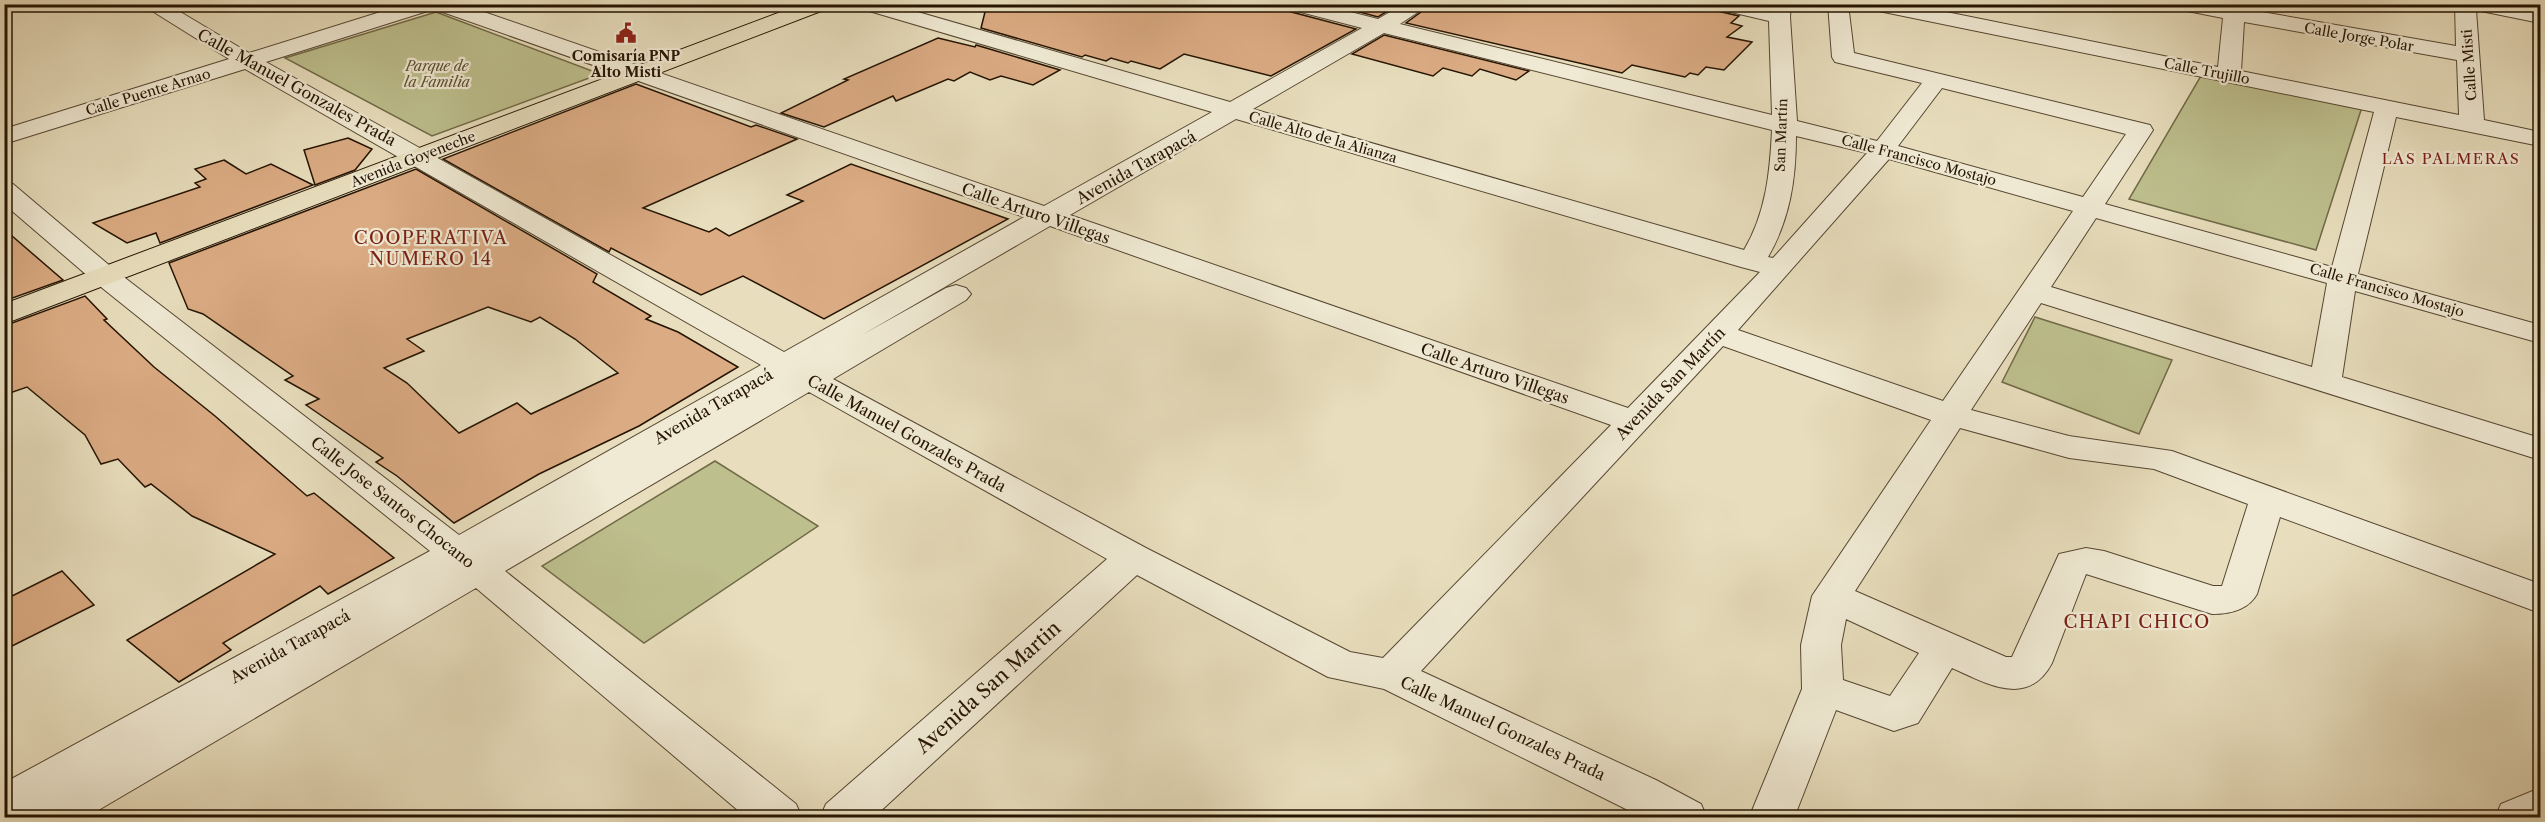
<svg xmlns="http://www.w3.org/2000/svg" width="2545" height="822" viewBox="0 0 2545 822" font-family="'Libre Caslon Text',serif">
  <rect width="100%" height="100%" fill="#e8debd"/>
  <filter id="stains"><feTurbulence type="fractalNoise" baseFrequency=".00333" numOctaves="4"/><feColorMatrix values="0 0 0 0 .2 0 0 0 0 .09 0 0 0 0 .02 0 0 0 .5 -.17"/></filter>
  <radialGradient id="worn" r=".72"><stop offset=".6" stop-color="#630" stop-opacity="0"/><stop offset="1" stop-color="#630" stop-opacity=".3"/></radialGradient>
  <g fill="#bdbf8d" stroke="#716a48" stroke-width="1.5">
    <polygon points="436,12 600,74 432,136 285,58"/>
    <polygon points="2202,74 2362,107 2316,250 2129,199"/>
    <polygon points="2035,317 2172,360 2139,434 2002,382"/>
    <polygon points="715,461 818,526 644,643 542,566"/>
  </g>
  <g fill="#dbab83" stroke="#251402" stroke-width="1.5" fill-rule="evenodd">
    <polygon points="987,4 1280,4 1284,10 1356,29 1271,76 1184,54 1160,69 1131,61 1128,63 1111,58 1106,61 1085,55 1082,57 981,28"/>
    <polygon points="1330,4 1399,4 1378,17"/>
    <polygon points="1432,4 1709,4 1713,10 1739,16 1731,23 1742,26 1727,37 1752,42 1724,70 1706,67 1698,75 1690,73 1685,77 1632,65 1622,73 1406,23"/>
    <polygon points="1384,35 1529,71 1516,80 1480,69 1472,76 1443,68 1433,76 1352,54"/>
    <polygon points="938,38 975,47 976,45 1060,70 1033,85 1001,76 990,80 970,72 954,81 948,79 896,101 893,96 824,127 781,113 848,80 844,79"/>
    <polygon points="636,84 751,127 756,125 797,139 643,208 709,232 716,228 729,236 803,201 787,195 851,164 1008,219 824,319 743,276 701,295 611,248 609,252 443,159"/>
    <polygon points="348,138 372,149 355,170 315,185 304,150"/>
    <polygon points="224,160 246,174 271,164 313,185 160,243 156,233 127,243 93,223 200,187 195,183 206,179 195,169"/>
    <path d="M416 169 597 274 593 282 651 316 646 319 678 332 738 367 639 426 539 474 454 523 397 476 376 462 383 458 306 405 319 399 285 380 293 376 203 314 188 309 169 263ZM488 307 531 322 540 317 575 339 618 373 531 414 517 403 459 433 407 383 384 368 424 351 407 339Z"/>
    <polygon points="4,229 63,280 4,301"/>
    <polygon points="85,296 107,319 104,320 154,367 215,416 307,496 314,493 394,558 328,594 320,586 223,643 231,650 179,682 127,640 275,554 192,516 151,484 145,487 118,459 101,464 85,435 27,387 4,395 4,326"/>
    <polygon points="62,571 94,605 4,650 4,600"/>
  </g>
  <g fill="none" stroke-linecap="round" stroke-linejoin="round">
    <g stroke="#564631" stroke-width="2">
      <g id="minor">
        <path d="M141 4H167L249 53 406 4H461L1044 206 1212 112 859 8 856 4H890L1230 102 1362 28 1285 8 1282 4H1319L1378 19 1404 4H1430L1400 24 1772 115 1769 21 1714 8 1711 4H1751L1770 9 1771 4H1791L1790 17 1797 121 1877 141 1922 83 1835 62 1832 57 1828 4H1848L1854 53 2150 125 2153 130 2105 204 2332 267 2374 112 1874 10 1864 4H1907L2218 67 2223 18 2172 8 2169 4H2245V9L2456 46 2455 4H2509L2540 11V23L2476 10 2484 120 2540 132V146L2396 117 2358 274 2540 325V343L2355 291 2342 377 2540 438V460L2041 303 1971 410 2069 436 2172 451 2540 584V613L2280 517 2257 594C2248 610 2230 614 2212 614L2086 574 2052 663C2028 708 1988 684 1952 668L1918 723 1894 731 1836 710 1794 818H1749L1802 689 1801 645 1812 596 1931 420 1723 346 1421 671 1656 780 1701 804 1707 818H1644L1384 689 1328 677 1137 575 873 818H820L826 804 1107 559 809 392 505 571 796 804 802 818H747L476 588 85 818H4V783L430 551 96 283 4 204V182L13 184 116 271 459 535 761 365 245 69 4 144V129L229 59ZM434 9 1024 217 784 352 266 62ZM2244 22 2457 60 2459 115 2241 71ZM1384 33 1772 130C1770 172 1766 213 1744 250L1253 109ZM1942 88 2126 134 2083 197 1898 146ZM1236 119 1741 267 1760 272 1628 408 1070 215ZM1796 136 1867 153 1773 258 1768 257C1790 219 1796 179 1796 136ZM1889 159 2073 211 1943 401 1738 330ZM2096 218 2327 283 2312 367 2051 287ZM1050 226 1611 425 1383 658 1350 652 1146 548 833 379 966 300 971 294 966 288 956 285 946 288 862 335ZM1960 428 2069 458 2154 469 2248 504 2222 586H2213L2104 551 2086 548 2059 554 2012 657H2006L1855 591ZM1846 619 1919 653 1890 696 1843 680 1841 645Z"/>
        <polygon points="2540,788 2540,818 2495,818 2501,804"/>
      </g>
    </g>
    <g stroke="#251402" stroke-width="2">
      <polygon id="major" points="802,4 832,4 829,8 4,324 4,304"/>
    </g>
    <use href="#minor" fill="#f0ead4" fill-rule="evenodd"/>
    <use href="#major" fill="#e8debd" fill-rule="evenodd"/>
  </g>
  <defs>
    <g id="civic-bare" transform="scale(1.62)"><path d="M-.6-6.5H3V-4.5H.6V-3L4-1V1h2V6H-6V1h2V-1L-.6-3ZM-1.2 2.5V6h2.4V2.5Z" fill="#8f2418" stroke="#f0ead4" stroke-width="2.5" paint-order="stroke"/></g>
  </defs>
  <g fill-rule="evenodd">
    <use href="#civic-bare" x="626" y="33"/>
  </g>
  <g text-anchor="middle" dominant-baseline="central" stroke-width="4.5" stroke-linejoin="round" paint-order="stroke">
    <g font-size="14" fill="#251402" stroke="#f0ead4">
      <text transform="translate(2359 37) rotate(10)">Calle Jorge Polar</text>
      <text transform="translate(2469 65) rotate(-94)">Calle Misti</text>
      <text transform="translate(2207 71) rotate(11)">Calle Trujillo</text>
      <text transform="translate(148 92) rotate(-17)">Calle Puente Arnao</text>
      <text transform="translate(1781 135) rotate(-88)">San Martín</text>
      <text transform="translate(1323 137) rotate(16)">Calle Alto de la Alianza</text>
      <text transform="translate(413 159) rotate(-21)">Avenida Goyeneche</text>
      <text transform="translate(1919 160) rotate(15)">Calle Francisco Mostajo</text>
      <text transform="translate(2387 290) rotate(16)">Calle Francisco Mostajo</text>
    </g>
    <g font-size="14" font-weight="bold" fill="#251402" stroke="#f0ead4">
      <text x="626" y="56">Comisaría PNP<tspan x="626" dy="16">Alto Misti</tspan></text>
    </g>
    <g font-size="14" font-style="italic" fill="#5a5033" stroke="#f0ead4">
      <text x="437" y="66">Parque de<tspan x="437" dy="16">la Familia</tspan></text>
    </g>
    <g font-size="15" letter-spacing="1.5" fill="#7a1f14" stroke="#f0ead4">
      <text x="2451" y="158">LAS PALMERAS</text>
    </g>
    <g font-size="16" fill="#251402" stroke="#f0ead4">
      <text transform="translate(297 87) rotate(29)">Calle Manuel Gonzales Prada</text>
      <text transform="translate(1136 167) rotate(-29)">Avenida Tarapacá</text>
      <text transform="translate(1036 213) rotate(19)">Calle Arturo Villegas</text>
      <text transform="translate(1495 373) rotate(19)">Calle Arturo Villegas</text>
      <text transform="translate(1670 383) rotate(-46)">Avenida San Martín</text>
      <text transform="translate(713 406) rotate(-30)">Avenida Tarapacá</text>
      <text transform="translate(907 433) rotate(29)">Calle Manuel Gonzales Prada</text>
      <text transform="translate(393 502) rotate(38)">Calle Jose Santos Chocano</text>
      <text transform="translate(290 646) rotate(-29)">Avenida Tarapacá</text>
      <text transform="translate(1503 728) rotate(25)">Calle Manuel Gonzales Prada</text>
    </g>
    <g font-size="18" letter-spacing="1.5" fill="#7a1f14" stroke="#f0ead4">
      <text x="431" y="238">COOPERATIVA<tspan x="431" dy="21">NUMERO 14</tspan></text>
      <text x="2137" y="622">CHAPI CHICO</text>
    </g>
    <g font-size="20" fill="#251402" stroke="#f0ead4">
      <text transform="translate(988 687) rotate(-42)">Avenida San Martin</text>
    </g>
  </g>
  <rect width="2545" height="822" fill="none" stroke="#e8debd" stroke-width="24"/>
  <rect x="6" y="6" width="2533" height="810" fill="none" stroke="#251402" stroke-width="3"/>
  <rect x="12" y="12" width="2521" height="798" fill="none" stroke="#251402" stroke-width="1.5"/>
  <rect width="100%" height="100%" filter="url(#stains)"/>
  <rect width="100%" height="100%" fill="url(#worn)"/>
</svg>
